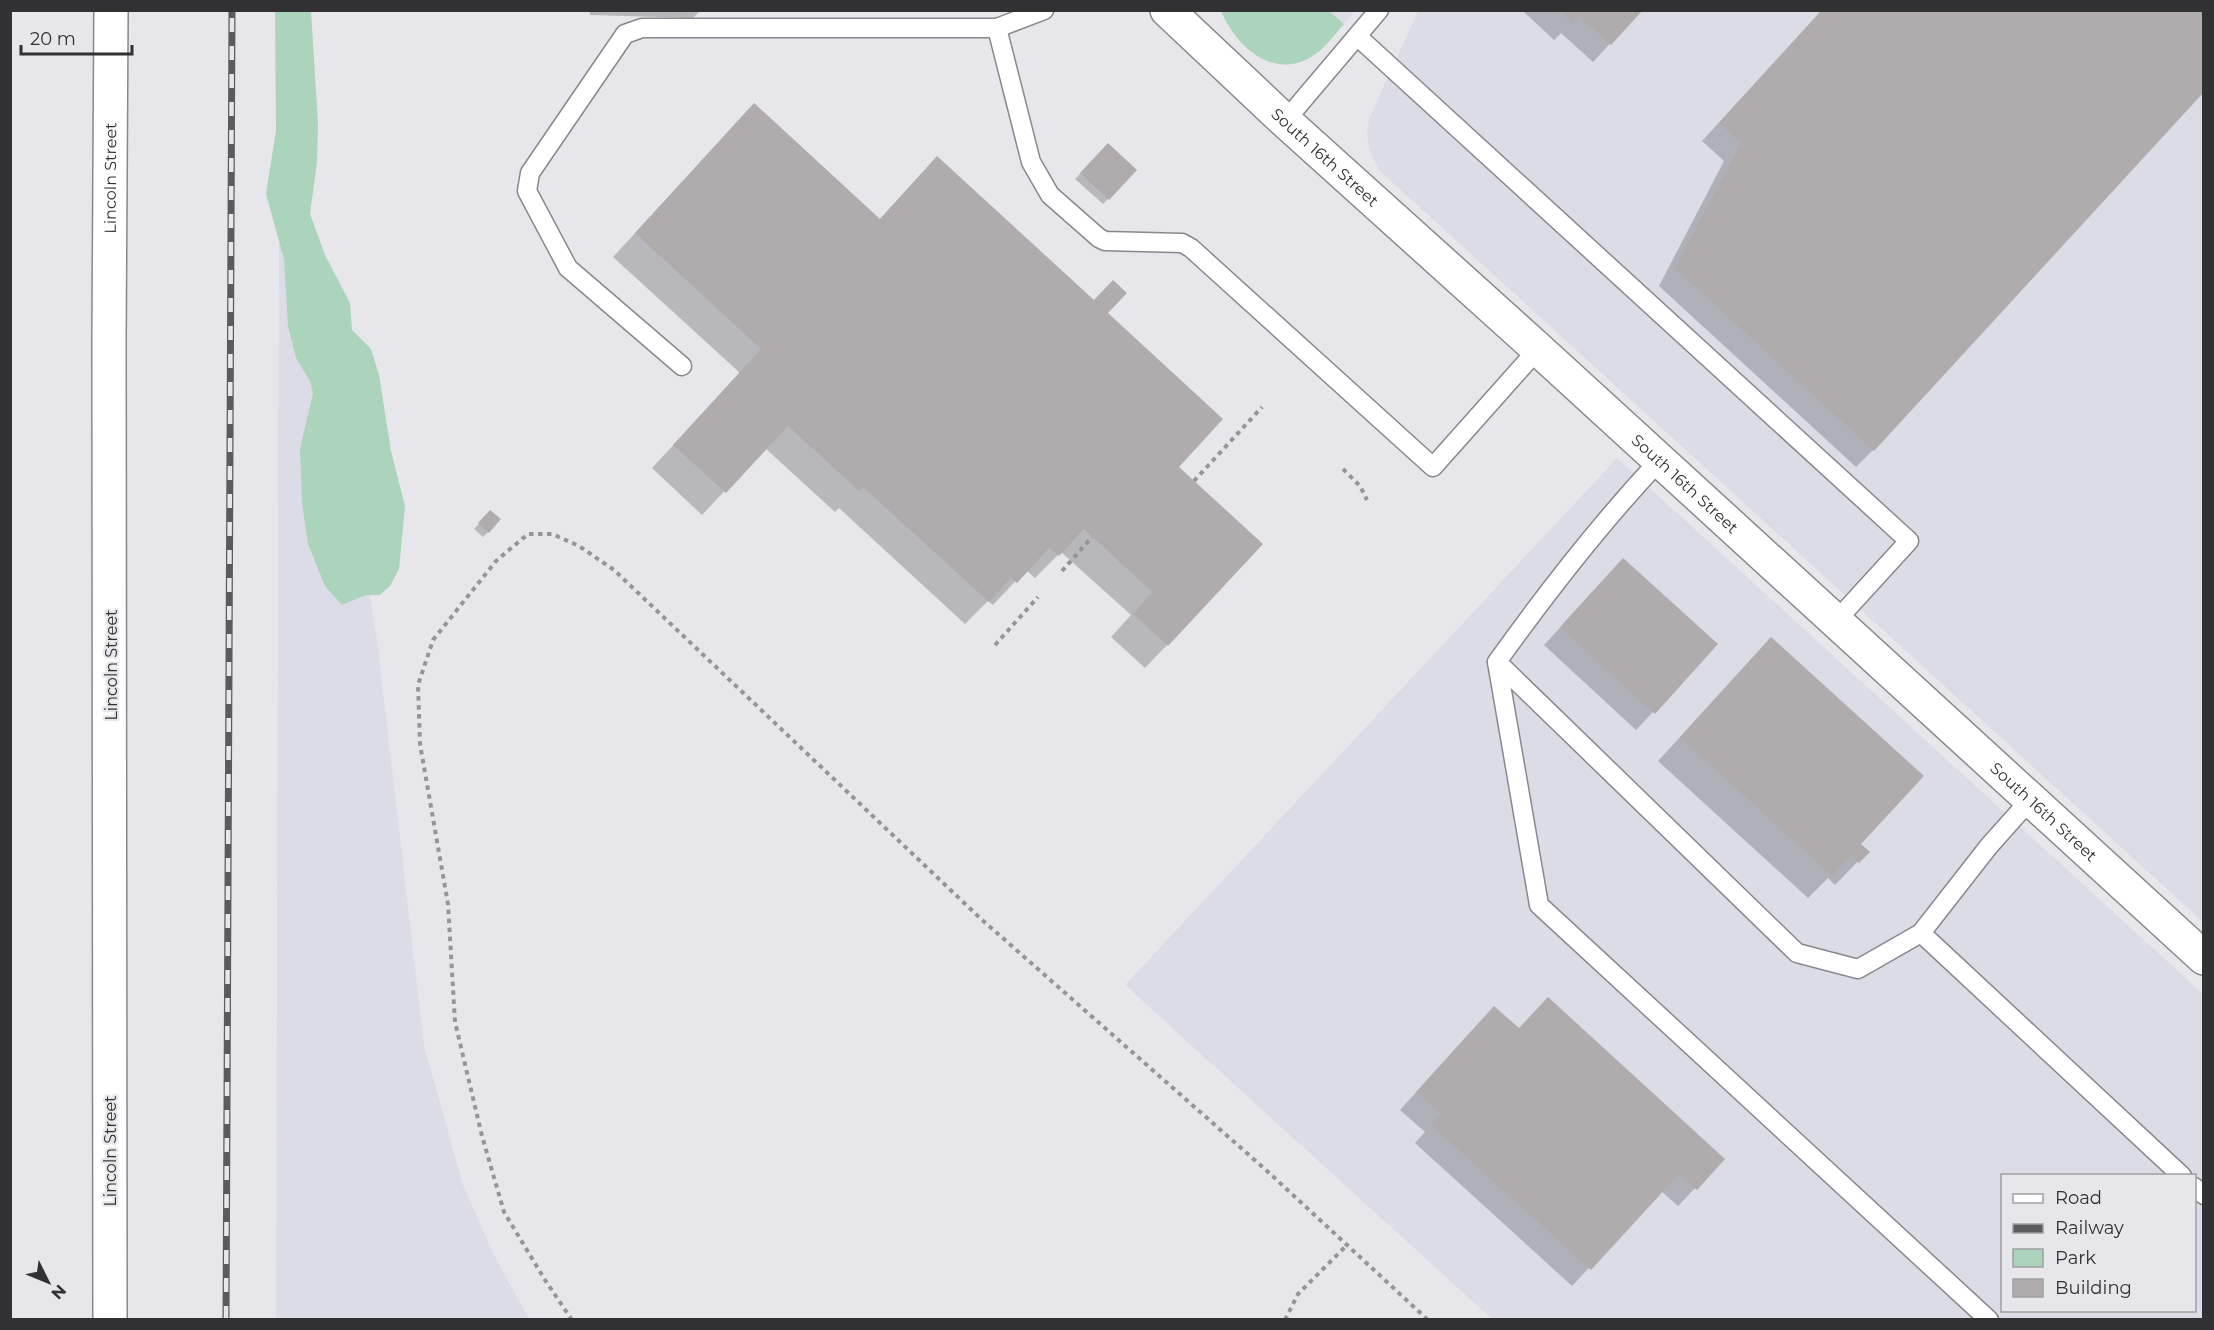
<svg xmlns="http://www.w3.org/2000/svg" width="2214" height="1330" viewBox="0 0 2214 1330" font-family="Montserrat,sans-serif">
  <rect width="100%" height="100%" fill="#e7e7eb"/>
  <g fill="#dcdce7" fill-rule="evenodd">
    <polygon points="1329,11 1355,11 1344,24"/>
    <polygon points="1418,11 2203,11 2203,922 1380,171 1369,150 1367,134 1369,119"/>
    <polygon points="279,209 315,242 378,647 424,1045 463,1185 494,1255 529,1319 276,1320"/>
    <path d="M1617 458 2203 994V1319H1492L1125 985ZM2002 1176H2194V1310H2002Z"/>
  </g>
  <g fill="#acd3bb">
    <polygon points="275,11 311,11 318,123 317,162 310,214 325,255 350,303 352,330 371,349 379,375 391,451 405,506 399,569 390,586 380,595 366,595 342,605 325,586 308,544 302,503 300,449 313,393 310,381 296,358 288,326 284,259 266,194 276,130"/>
    <path d="M1221 11H1329L1344 24C1334 35 1324 50 1311 57 1272 80 1236 46 1221 11Z"/>
  </g>
  <g fill="#0003">
    <polygon points="590,10 701,10 693,18 590,15"/>
    <polygon points="1522,10 1641,10 1593,62 1561,33 1554,40"/>
    <polygon points="1822,10 1873,450 1856,467 1659,286 1724,161 1702,141"/>
    <polygon points="732,128 879,220 915,181 1106,313 1177,467 1167,645 1145,668 1111,637 1131,615 1061,552 1035,578 1026,570 993,605 988,601 965,624 839,508 835,512 765,448 702,515 652,468 740,373 613,257"/>
    <polygon points="1108,145 1135,170 1103,204 1075,179"/>
    <polygon points="490,512 488,532 483,537 474,529"/>
    <polygon points="1623,560 1716,645 1636,730 1544,645"/>
    <polygon points="1749,662 1859,845 1867,852 1835,885 1828,878 1808,898 1658,761"/>
    <polygon points="1477,1025 1518,1030 1723,1159 1678,1206 1661,1191 1572,1286 1415,1143 1425,1132 1400,1110"/>
  </g>
  <g fill="#b0abad">
    <polygon points="1559,10 1643,10 1611,45 1579,16 1573,23"/>
    <polygon points="1822,10 2204,10 2204,92 1874,451 1675,268 1741,143 1719,123"/>
    <polygon points="754,103 880,219 937,156 1094,300 1113,280 1127,293 1108,313 1223,419 1179,467 1263,544 1168,646 1133,614 1152,592 1084,529 1059,556 1049,548 1017,583 1011,578 989,602 863,487 859,491 788,426 726,493 673,445 761,349 635,233"/>
    <polygon points="1108,143 1137,170 1109,200 1080,173"/>
    <polygon points="490,510 501,519 489,533 478,523"/>
    <polygon points="1623,558 1718,644 1655,714 1560,627"/>
    <polygon points="1771,637 1924,776 1861,844 1870,852 1859,863 1851,856 1832,876 1680,737"/>
    <polygon points="1548,997 1725,1159 1697,1190 1679,1174 1591,1270 1431,1125 1441,1114 1416,1092 1494,1006 1519,1028"/>
  </g>
  <g fill="none" stroke-linecap="round" stroke-linejoin="round">
    <g stroke="#88888c" stroke-width="21">
      <g id="lane">
        <polyline points="997,28 1031,162 1050,195 1099,238 1105,241 1182,243 1191,248 1433,467 1538,349"/>
        <polyline points="1357,36 1909,541 1835,622"/>
        <polyline points="1285,121 1379,10"/>
        <polyline points="682,366 568,268 527,191 530,173 625,34 642,28 997,28 1044,10"/>
        <path d="M1659 461C1600 524 1547 592 1497 662L1539 905 1989 1320"/>
        <polyline points="1497,662 1797,953 1858,969 1921,933"/>
        <polyline points="2030,800 1989,846 1921,933 2182,1176"/>
        <polyline points="2194,1187 2204,1195"/>
      </g>
    </g>
    <g stroke="#88888c" stroke-width="36">
      <g id="street">
        <path id="s1" d="M1167 10 1285 121 1538 349 2204 958"/>
        <path id="s2" d="M110 1320 109 339 111 10"/>
      </g>
    </g>
    <g stroke="#959598" stroke-width="4" stroke-dasharray="4.5 4.5" stroke-linecap="butt">
      <polyline points="1343,469 1360,486 1367,500"/>
      <polyline points="1194,481 1262,407"/>
      <polyline points="1062,571 1092,537"/>
      <polyline points="995,645 1038,597"/>
      <polyline points="572,1320 545,1280 504,1212 482,1136 455,1022 448,904 420,744 418,685 433,640 496,561 528,534 552,534 579,546 614,570 980,918 1266,1170 1428,1320"/>
      <polyline points="1285,1320 1298,1294 1347,1245"/>
    </g>
    <use href="#lane" stroke="#fff" stroke-width="18"/>
    <use href="#street" stroke="#fff" stroke-width="33"/>
    <g stroke="#5b5b5d" stroke-width="7">
      <polyline id="rail" points="226,1320 232,10"/>
    </g>
    <use href="#rail" stroke="#e7e7eb" stroke-width="4.5" stroke-dasharray="14" stroke-linecap="butt"/>
  </g>
  <g text-anchor="middle" dominant-baseline="central" stroke-width="4.5" stroke-linejoin="round" paint-order="stroke">
    <g font-size="16" fill="#313133" stroke="#e7e7eb">
      <text stroke="none"><textPath href="#s1" startOffset="216">South 16th Street</textPath></text>
      <text stroke="none"><textPath href="#s2" startOffset="1142">Lincoln Street</textPath></text>
      <text stroke="none"><textPath href="#s1" startOffset="702">South 16th Street</textPath></text>
      <text transform="translate(111 665) rotate(-90)">Lincoln Street</text>
      <text stroke="none"><textPath href="#s1" startOffset="1188">South 16th Street</textPath></text>
      <text transform="translate(110 1151) rotate(-90)">Lincoln Street</text>
    </g>
  </g>
  <rect width="2214" height="1330" fill="none" stroke="#313133" stroke-width="24"/>
  <rect x="2001" y="1174" width="195" height="138" fill="#e7e7eb" stroke="#9e9ea1" stroke-width="1.5"/>
  <rect x="2013" y="1194" width="30" height="9" fill="#ffffff" stroke="#9e9ea1" stroke-width="1.5"/>
  <text x="2055" y="1204" font-size="18" fill="#313133">Road</text>
  <rect x="2013" y="1224" width="30" height="9" fill="#5b5b5d" stroke="#9e9ea1" stroke-width="1.5"/>
  <text x="2055" y="1234" font-size="18" fill="#313133">Railway</text>
  <rect x="2013" y="1249" width="30" height="18" fill="#acd3bb" stroke="#9e9ea1" stroke-width="1.5"/>
  <text x="2055" y="1264" font-size="18" fill="#313133">Park</text>
  <rect x="2013" y="1279" width="30" height="18" fill="#b0abad" stroke="#9e9ea1" stroke-width="1.5"/>
  <text x="2055" y="1294" font-size="18" fill="#313133">Building</text>
  <g transform="translate(48 1282) rotate(133)" stroke="#e7e7eb" stroke-width="4.5" paint-order="stroke">
  <path d="M0-4.5L10 22L0 15L-10 22Z" fill="#313133"/>
  <text y="-9" font-size="16" font-weight="bold" text-anchor="middle" fill="#313133">N</text>
  </g>
  <path d="M21 45v9h111v-9" fill="none" stroke="#313133" stroke-width="3"/>
  <text x="30" y="45" font-size="18" fill="#313133" stroke="#e7e7eb" stroke-width="4.5" paint-order="stroke">20 m</text>
</svg>
